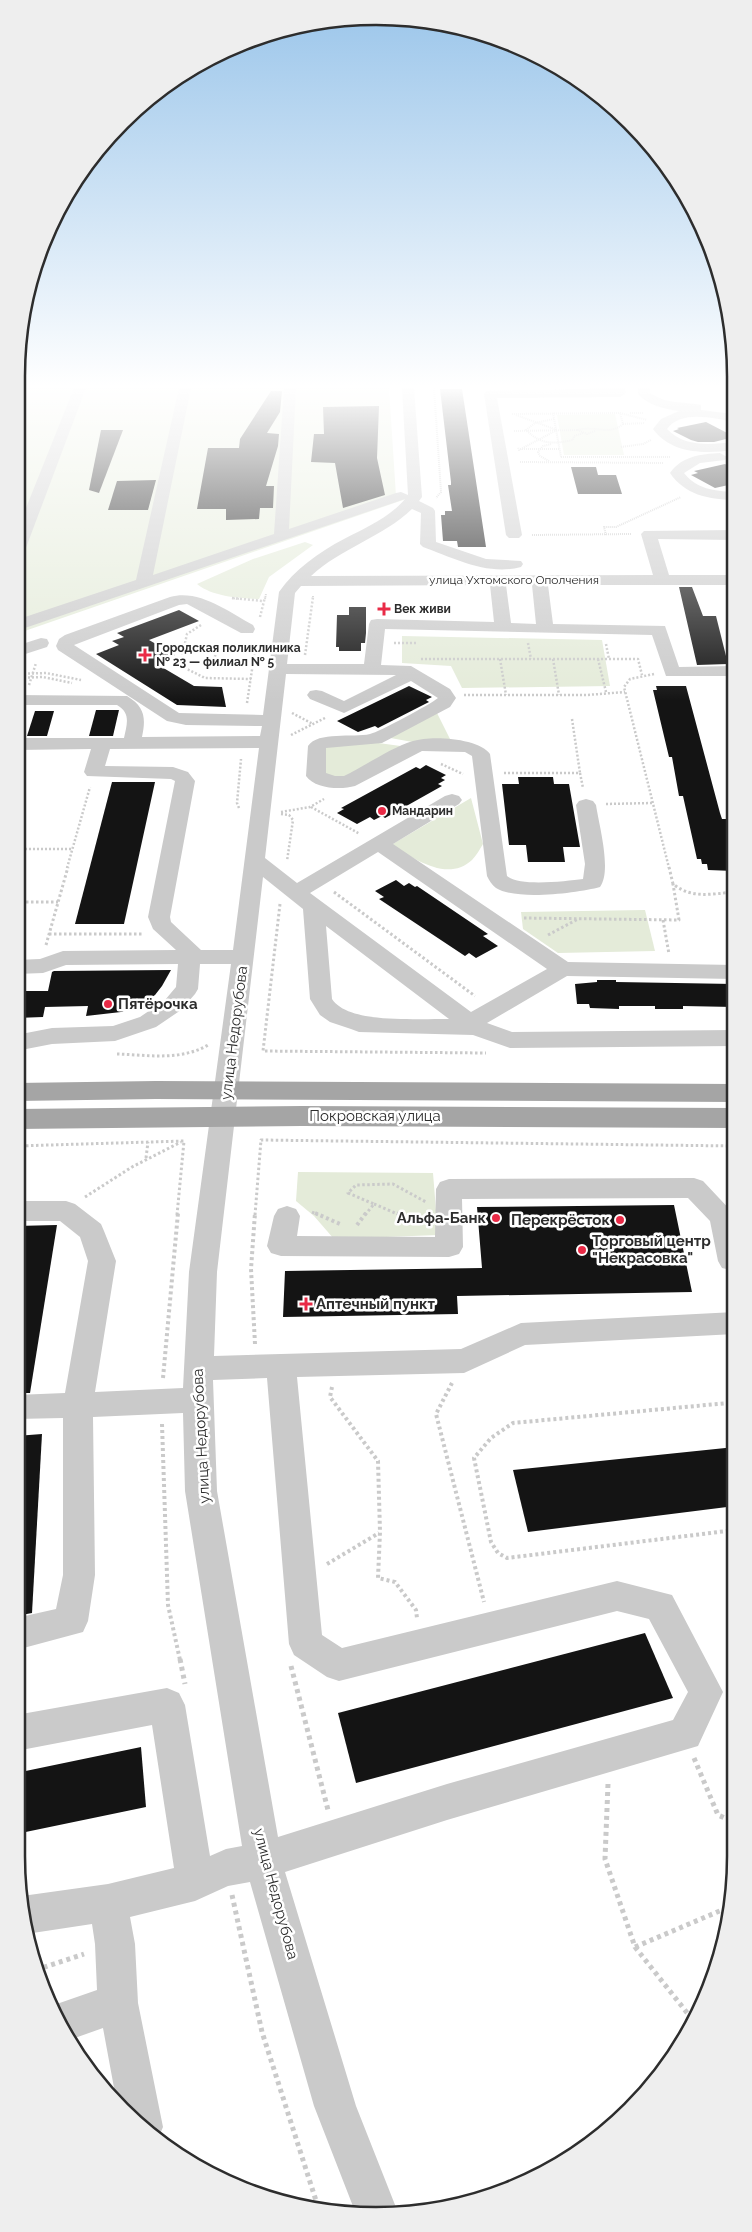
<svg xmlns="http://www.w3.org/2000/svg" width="752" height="2232" viewBox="0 0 752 2232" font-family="Raleway,sans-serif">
  <rect width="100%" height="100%" fill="#fff"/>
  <g fill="#e4ebd9">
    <polygon points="16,388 389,388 396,496 409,498 16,634"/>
    <polygon points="615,414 624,455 564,455 557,415"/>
    <path d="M305 542 313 545 269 577 259 599C239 598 213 597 197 584L253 559Z"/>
    <polygon points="402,636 602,640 610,686 462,688 451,666 402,663"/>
    <polygon points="436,711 452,743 418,743 385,737"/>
    <polygon points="371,742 408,747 347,780 321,775 324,745"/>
    <path d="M471 798 483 844C480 849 476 856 472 860 447 883 414 858 391 845Z"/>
    <polygon points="645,910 655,951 558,953 523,929 521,912"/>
    <polygon points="298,1172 433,1173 438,1235 334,1239 314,1216 296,1201"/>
  </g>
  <g fill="#141414">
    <polygon points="440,389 462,389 486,547 458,547 457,541 443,541 441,515 445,515 445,511 452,511 448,485 451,485 451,482"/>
    <polygon points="271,391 282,391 280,412 267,433 279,434 278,446 266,486 274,486 273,508 260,508 259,519 226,520 226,509 197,509 208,448 239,448 240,439"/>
    <polygon points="379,406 377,458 385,495 343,508 335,463 311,462 314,434 324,434 323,407"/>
    <polygon points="706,422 731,435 726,436 730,438 714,442 698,442 691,440 673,431 679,429 677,428"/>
    <polygon points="101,430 123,430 99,493 89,490"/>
    <polygon points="725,464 733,468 733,484 715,488 691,475 698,473 694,471"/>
    <polygon points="571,467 596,467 598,475 616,475 622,494 578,494"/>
    <polygon points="156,480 148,510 108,510 117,481"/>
    <polygon points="679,587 692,587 703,616 716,616 728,664 697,665"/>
    <polygon points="349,607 366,607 366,633 365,643 361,643 361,651 339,651 339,647 336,647 337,615 349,615"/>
    <polygon points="179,610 199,621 149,640 175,655 155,663 194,686 222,687 226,707 177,705 96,654 119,645 112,641 124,637 117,633"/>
    <polygon points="409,686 432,697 426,700 429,702 425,704 378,728 375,726 358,732 337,721"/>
    <polygon points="656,686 686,686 720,813 722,819 726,819 734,855 734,871 708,870 707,864 702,864 701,859 697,859 683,796 679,796 672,757 669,757 653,690 657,690"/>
    <polygon points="96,710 119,710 113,736 89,736"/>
    <polygon points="35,711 54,711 47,736 27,736"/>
    <polygon points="426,765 446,775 441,778 445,780 438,784 442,786 385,818 382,816 374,820 370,817 357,824 337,813 344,809 341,808 416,767 420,769"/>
    <polygon points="518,777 553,777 554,784 569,784 580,847 563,847 565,862 528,862 526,845 509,845 502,784 519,784"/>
    <polygon points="112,782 155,782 124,924 75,924"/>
    <polygon points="396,880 404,886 409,883 415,887 417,886 488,934 483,936 498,946 476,958 469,953 465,956 379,899 384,897 375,891"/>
    <polygon points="171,970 162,986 155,995 141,1004 121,1012 86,1016 88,1006 45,1007 43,1017 16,1018 16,991 48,991 52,972 54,971"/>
    <polygon points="597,980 616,980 616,982 734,984 734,1007 683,1006 683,1009 655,1009 655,1006 619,1006 619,1009 590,1008 589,1004 577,1004 575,984 597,982"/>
    <polygon points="674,1205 692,1292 457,1296 458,1314 283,1317 285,1271 482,1268 477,1207"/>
    <polygon points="57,1225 30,1393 16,1393 16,1226"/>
    <polygon points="42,1434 32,1613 16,1616 16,1436"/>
    <polygon points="735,1447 735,1506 528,1532 513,1470"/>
    <polygon points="645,1633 673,1698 356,1783 338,1713"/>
    <polygon points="141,1747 146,1807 16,1834 16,1773"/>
  </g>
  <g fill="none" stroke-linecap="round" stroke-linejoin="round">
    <g stroke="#cacaca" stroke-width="2" stroke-dasharray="1 1" stroke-linecap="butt">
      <polyline points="434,388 441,492 436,498"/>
      <polyline points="553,413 561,457"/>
      <polyline points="630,413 644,413"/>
      <polyline points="512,414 620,413 647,420"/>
      <polyline points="516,415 557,430 519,450 518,447"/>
      <path d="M554 419 535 423 526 430C541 445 554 444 573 440L574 436 583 433"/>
      <polyline points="623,424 645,423"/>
      <polyline points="514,431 578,430"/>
      <path d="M595 431 587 434 578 430C594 425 610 436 623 424L620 413"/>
      <polyline points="621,447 643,444 651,440"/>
      <polyline points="520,449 560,449"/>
      <polyline points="561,457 670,457"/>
      <polyline points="549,461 540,456 538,452 543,446 551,444"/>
      <polyline points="520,462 664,463"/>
      <polyline points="532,535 631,534"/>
      <polyline points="606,535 604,527 616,527 681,497"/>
      <polyline points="232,598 239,599"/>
      <polyline points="265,599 266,594"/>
      <polyline points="313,599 313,596"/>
    </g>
    <g stroke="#cacaca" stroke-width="2.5" stroke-dasharray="2 2" stroke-linecap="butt">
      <polyline points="232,598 263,601"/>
      <polyline points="260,617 265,597"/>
      <polyline points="201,625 187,634 181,661 183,667 205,678 251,679"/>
      <polyline points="394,643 418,643"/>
      <polyline points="528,643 531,659"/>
      <polyline points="606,644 609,659"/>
      <polyline points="183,651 216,652 214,661"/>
      <polyline points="216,652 217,643"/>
      <polyline points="305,655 313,597"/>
      <polyline points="421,659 638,659 642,675"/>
      <polyline points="500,659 506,695"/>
      <polyline points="553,659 559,695"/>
      <polyline points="598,659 606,692"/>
      <polyline points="16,674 46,673 81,680"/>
      <polyline points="654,674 630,679 624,687 669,868"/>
      <polyline points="16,678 43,677 72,683"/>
      <polyline points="29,685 36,663"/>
      <polyline points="464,695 587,695 625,692"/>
      <polyline points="247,703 256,643"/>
      <polyline points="292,713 313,724"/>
      <polyline points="572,719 580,773"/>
      <polyline points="291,735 325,718"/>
      <polyline points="441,764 463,774"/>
      <polyline points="504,773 580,773 583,788"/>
      <polyline points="606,804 653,803"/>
      <polyline points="311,807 360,834"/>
      <polyline points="239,808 237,803 241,759"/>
      <polyline points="281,812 310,807 324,799"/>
      <polyline points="281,814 289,815 293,820 287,861"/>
      <polyline points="21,849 73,849"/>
      <polyline points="67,868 90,787"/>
    </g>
    <g stroke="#cacaca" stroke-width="3" stroke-dasharray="2.5 2.5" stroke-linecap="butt">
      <path d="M669 867 673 884C692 899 711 894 734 892"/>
      <polyline points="334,892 475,996"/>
      <polyline points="16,902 58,902"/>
      <polyline points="280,904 263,1051 486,1053"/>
      <polyline points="524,918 679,920 673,884"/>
      <polyline points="663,920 669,954"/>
      <polyline points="49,934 144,934"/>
      <polyline points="548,935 578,919"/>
      <polyline points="46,945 68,867"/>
      <path d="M117 1054C147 1055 181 1061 208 1045"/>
      <polyline points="16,1146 184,1141"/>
      <polyline points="146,1158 148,1142"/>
      <polyline points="85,1197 132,1167 181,1142"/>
      <polyline points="374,1204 400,1215"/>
      <polyline points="312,1212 318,1215"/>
      <polyline points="177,1215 184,1141"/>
      <polyline points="255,1215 261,1140 734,1146"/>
      <polyline points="365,1215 374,1204 348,1193 356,1185 393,1184 426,1202"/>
    </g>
    <g stroke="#cacaca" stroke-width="4" stroke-dasharray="3 3" stroke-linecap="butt">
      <polyline points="315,1213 340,1224"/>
      <polyline points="397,1213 422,1224"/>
      <polyline points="357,1225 366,1213"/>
      <polyline points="255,1344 251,1269 255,1213"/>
      <polyline points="163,1378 178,1213"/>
      <polyline points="452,1383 436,1414 484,1602"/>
      <polyline points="332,1387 330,1397 378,1461 380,1532 378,1578 395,1582 416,1610 417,1618"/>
      <polyline points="735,1406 728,1403 513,1423 491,1438 474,1458 491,1542 498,1553 507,1558 735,1530"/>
      <polyline points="162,1424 168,1605 180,1660"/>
      <polyline points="327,1564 379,1533"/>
    </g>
    <g stroke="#cacaca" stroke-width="5" stroke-dasharray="4 4" stroke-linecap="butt">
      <polyline points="180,1659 185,1684"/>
      <polyline points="291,1666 328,1810"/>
      <polyline points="694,1758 718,1815 736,1823"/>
      <polyline points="608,1784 605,1859 635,1947 692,2019"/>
      <polyline points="232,1895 262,2032 319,2210"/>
      <polyline points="635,1947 729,1907"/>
      <polyline points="36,1970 84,1954"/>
    </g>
    <g fill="#cacaca" fill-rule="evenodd">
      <polygon points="74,388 86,388 24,553 21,556 16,558 16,533"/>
      <path d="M179 388H191L153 575 274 534 284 388H296L289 529 396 493 401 492 408 495 402 388H414L422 497 419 501 433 508 435 511 436 542 486 559 521 561 523 564 521 567C487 576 454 558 423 547L420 544 421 513 412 509C383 537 341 548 311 576L653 575 641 534 644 531 733 530V540L658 539 669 575H733V585H548L553 624 665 626 679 667 733 666V676H666L652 635 385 629 381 665 411 666 450 689 456 698 450 707 382 743 326 748V773L335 776H344C365 766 392 747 413 741 431 735 479 738 490 754L507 876C520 887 566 881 583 879L585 864 576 805 579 801 586 799 593 801 596 805C599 825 612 871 600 887 578 893 516 901 496 888 492 885 489 880 487 876L472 756 465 752 422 751 355 786C341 790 315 789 306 776L308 746C318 731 353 738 370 734 379 732 431 704 438 698L411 681 344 713 310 699 307 695 310 691 316 690 322 691 344 701 396 675 286 674 265 858 297 883 445 796 452 794 459 796 462 800 459 804 393 844 568 962 734 965V979L567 976 487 1023 512 1032 734 1030V1046L510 1048 473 1035 359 1032 351 1029 330 1022 320 1015 310 999 303 909 263 877 217 1272 214 1356 461 1349 521 1323 735 1312V1334L525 1345 464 1373 297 1377 322 1635 342 1648 617 1581 672 1595 723 1692 698 1746 447 1820 285 1872 356 2106 399 2215 356 2214 314 2106 250 1882 228 1886 195 1901 130 1917 135 1944 138 2003 163 2127 157 2141 117 2104 103 2028 72 2039 51 2006 97 1990 95 1944 92 1924 26 1934 20 1896H22L108 1884 174 1868 152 1725 16 1751V1715L167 1688 179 1693 185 1705 210 1856 226 1849 242 1846 185 1491 183 1413 93 1417 95 1575 88 1621 83 1632 16 1650V1618L56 1609 63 1575V1418L16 1419V1395L65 1393 88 1261 80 1237 60 1221H16V1201H66L75 1204 101 1224 104 1231 116 1261 95 1392 183 1388 189 1272 231 964H200L198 989 195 994 181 1010 156 1027 115 1041 52 1044 16 1051V1035L52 1028 113 1026 140 1017 165 1000 176 987 178 964 66 965 43 973 16 974V960L40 959 63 951 176 950 153 929 148 917 175 781 171 779 87 776 84 772 91 749 16 750V738H124C127 724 131 713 117 705H16V695L127 696C145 707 146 718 142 737L260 736 262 726 186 725 167 721 58 650 56 646 59 639 65 635 170 597C200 589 228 612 253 625L255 629 253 633H241L187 604 179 605 74 645 179 713 263 715 279 592C294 570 319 552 344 539 365 528 389 518 405 499L16 631V620L136 580ZM490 585 494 622 377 619 371 620 369 624 364 664H287L295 593 301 586ZM506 585H532L536 624 511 623ZM259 748 233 950H201L171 922 170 917 195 781 188 772 173 767 105 766 110 749ZM378 852 547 969 471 1012 310 893ZM326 926 449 1019C420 1018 349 1025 332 999ZM267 1378 289 1644 294 1655 327 1677 339 1681 617 1611 649 1619 688 1692 673 1720 447 1784 278 1837 217 1491 213 1380Z"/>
      <polygon points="625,388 626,393 620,397 497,398 522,535 519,538 509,538 506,535 484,394 486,391"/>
      <path d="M638 388H650V393C669 405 681 401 701 405V410L733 414V422C713 418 681 410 667 429 684 447 710 445 733 442V450C705 454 671 454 653 429L661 419 679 411C665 409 647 405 638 394Z"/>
      <path d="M720 453 727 457 725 460 700 463 684 473C696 489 715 491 733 492V500C708 499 685 495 670 473 682 456 701 454 720 453Z"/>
      <polygon points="41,638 47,639 49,643 47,647 16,657 16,646"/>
      <polygon points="694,1178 703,1181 734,1214 735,1271 722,1268 718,1261 710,1221 688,1198 462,1199 463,1247 459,1254 449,1257 281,1256 271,1253 267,1246 274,1216 278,1209 287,1206 296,1209 300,1216 297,1236 435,1237 436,1189 440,1182 449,1179"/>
    </g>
    <g fill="#a5a5a5" fill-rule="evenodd">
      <polygon points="156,1081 734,1084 734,1102 156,1099 16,1101 16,1083"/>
      <polygon points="302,1106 734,1108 734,1128 302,1126 16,1129 16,1109"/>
    </g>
  </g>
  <linearGradient id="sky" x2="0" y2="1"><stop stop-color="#9ac5ea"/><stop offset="0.55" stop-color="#fff"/><stop offset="1" stop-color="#fff" stop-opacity="0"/></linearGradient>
  <rect width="752" height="701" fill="url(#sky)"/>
  <g fill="#e92a46" stroke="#fff" stroke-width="2">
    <path d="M381.5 601.5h5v5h5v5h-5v5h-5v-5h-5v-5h5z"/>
    <path d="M142.5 647.5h5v5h5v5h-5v5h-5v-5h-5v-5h5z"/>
    <circle cx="382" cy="811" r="5"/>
    <circle cx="108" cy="1004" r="5"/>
    <circle cx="496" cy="1218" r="5"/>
    <circle cx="620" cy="1220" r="5"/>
    <circle cx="582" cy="1250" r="5"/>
    <path d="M303.5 1296.5h5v5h5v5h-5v5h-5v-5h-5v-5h5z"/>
  </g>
  <g text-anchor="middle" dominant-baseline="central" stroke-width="5" stroke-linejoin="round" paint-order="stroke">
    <g font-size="12" fill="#2d2d2d" stroke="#fff">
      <text x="514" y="580">улица Ухтомского Ополчения</text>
    </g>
    <g font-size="12" font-weight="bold" fill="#2d2d2d" stroke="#fff" text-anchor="start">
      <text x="394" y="609">Век живи</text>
      <text x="156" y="648">Городская поликлиника<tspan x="156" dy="14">№ 23 — филиал № 5</tspan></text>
      <text x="392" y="811">Мандарин</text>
    </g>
    <g font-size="15" font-weight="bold" fill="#2d2d2d" stroke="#fff" text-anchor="start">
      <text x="118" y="1004">Пятёрочка</text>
      <text x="486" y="1218" text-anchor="end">Альфа-Банк</text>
      <text x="610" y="1220" text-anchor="end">Перекрёсток</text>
      <text x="592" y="1241">Торговый центр<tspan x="592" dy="17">"Некрасовка"</tspan></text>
      <text x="316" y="1304">Аптечный пункт</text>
    </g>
    <g font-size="15" fill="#2d2d2d" stroke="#fff">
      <text transform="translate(234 1033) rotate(-83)">улица Недорубова</text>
      <text x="375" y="1116">Покровская улица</text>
      <text transform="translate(201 1436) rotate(-93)">улица Недорубова</text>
      <text transform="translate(276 1894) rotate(75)">улица Недорубова</text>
    </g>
  </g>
  <path d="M0 0H752V2232H0ZM376 25H376A351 351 0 0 1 727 376V1856A351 351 0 0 1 376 2207H376A351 351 0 0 1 25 1856V376A351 351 0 0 1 376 25Z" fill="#eee" fill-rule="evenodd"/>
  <path fill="none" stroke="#2d2d2d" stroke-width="2.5" d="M376 25H376A351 351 0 0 1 727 376V1856A351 351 0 0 1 376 2207H376A351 351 0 0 1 25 1856V376A351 351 0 0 1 376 25Z"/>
</svg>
